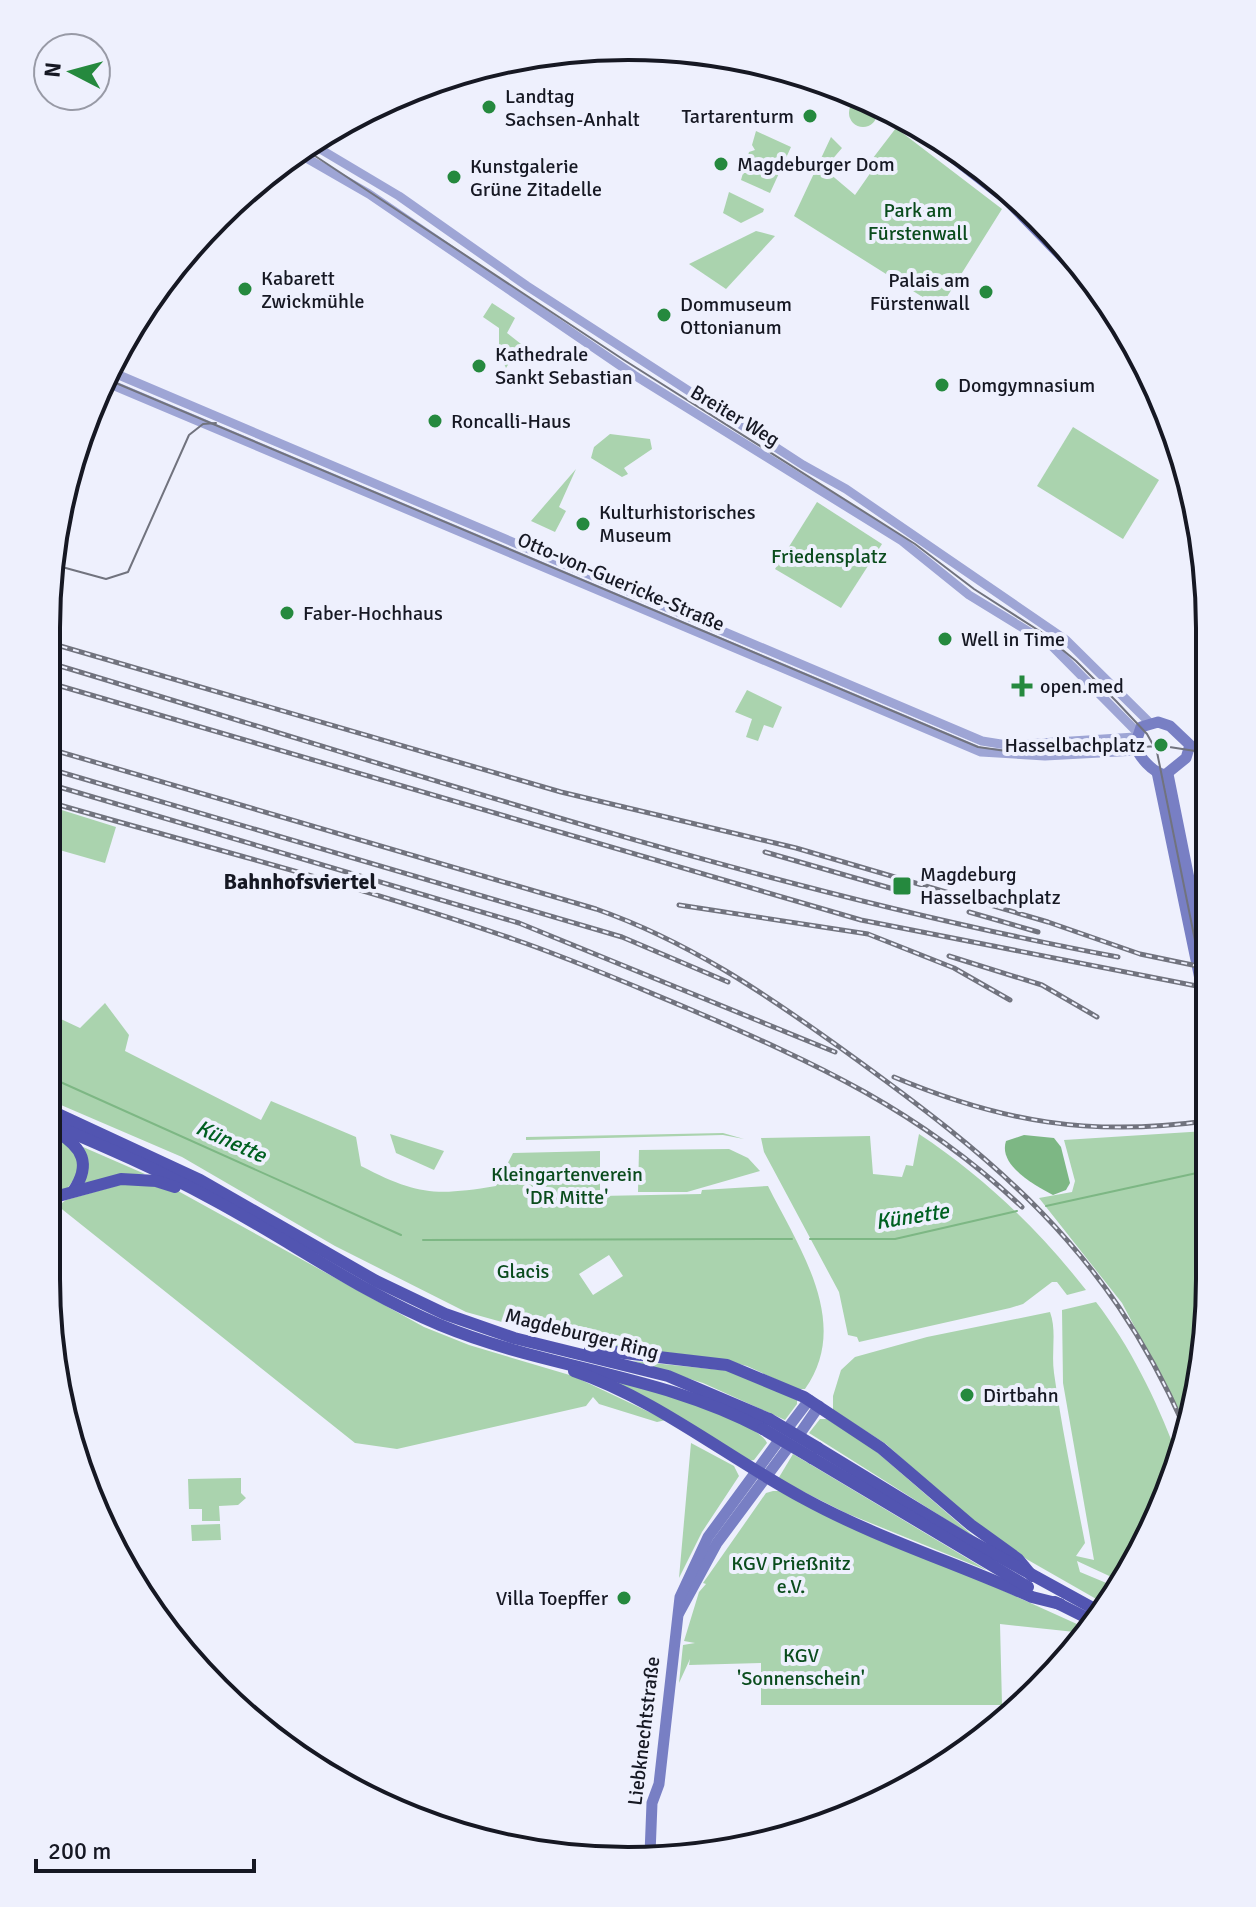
<svg xmlns="http://www.w3.org/2000/svg" width="1256" height="1907" viewBox="0 0 1256 1907" font-family="Signika,sans-serif">
  <rect width="100%" height="100%" fill="#eef0fd"/>
  <g fill="#aad3ae" fill-rule="evenodd">
    <circle cx="863" cy="113" r="14"/>
    <polygon points="896,128 1002,209 940,308 794,216 831,137 842,148 830,162 829,173 855,195 878,162 873,158"/>
    <polygon points="756,131 791,147 770,193 741,180 749,152 755,150 752,145"/>
    <polygon points="729,192 764,209 763,212 741,223 723,213"/>
    <polygon points="756,231 775,236 726,289 689,264"/>
    <polygon points="492,303 515,318 507,333 521,344 506,368 499,353 499,328 483,317"/>
    <polygon points="1073,427 1159,480 1123,539 1037,486"/>
    <polygon points="610,434 650,439 652,449 624,468 628,474 622,477 591,458 594,447"/>
    <polygon points="576,469 559,507 566,511 555,532 531,521"/>
    <polygon points="817,502 882,544 841,608 775,569"/>
    <polygon points="747,690 782,707 773,728 764,725 758,741 746,737 752,719 735,712"/>
    <polygon points="49,806 116,827 105,863 49,847"/>
    <path d="M105 1003 129 1035 125 1051 261 1120 271 1101 356 1137 361 1166C417 1195 435 1196 496 1186L513 1153 600 1151V1196L701 1194 702 1190 768 1186C799 1248 852 1323 805 1389H797L747 1366 720 1359 566 1340 466 1312 335 1246 182 1157 47 1099 48 1013 80 1028ZM609 1255 623 1276 593 1295 579 1274Z"/>
    <polygon points="47,1130 75,1149 79,1172 67,1189 53,1194 47,1189"/>
    <polygon points="1206,1131 1205,1355 1185,1422 1122,1303 1039,1198 1072,1192 1075,1181 1064,1140"/>
    <polygon points="723,1133 744,1139 723,1135 526,1140 526,1137"/>
    <polygon points="390,1134 444,1151 434,1170 396,1153"/>
    <path d="M919 1134C984 1177 1038 1229 1086 1290L1067 1295 1057 1282H1052L1023 1304 1010 1308 859 1342 857 1337 848 1335 839 1292 764 1152 761 1138 870 1136 873 1174 902 1177 906 1165 913 1166Z"/>
    <polygon points="83,1147 145,1174 85,1183"/>
    <polygon points="729,1149 748,1158 760,1171 687,1192 638,1192 639,1150"/>
    <polygon points="130,1182 178,1191 424,1327 469,1345 573,1376 666,1420 657,1422 599,1404 593,1397 586,1406 397,1449 355,1443 58,1206 66,1200"/>
    <path d="M1096 1302C1130 1346 1156 1399 1176 1452L1150 1536 1120 1581 1077 1561 1080 1572 1116 1587 1105 1604 1028 1560 961 1512 886 1444 833 1410V1396L841 1370 855 1357 927 1337 1050 1312C1057 1331 1051 1352 1054 1373 1062 1430 1074 1486 1085 1543L1076 1556 1094 1560 1063 1383 1062 1310Z"/>
    <polygon points="633,1361 731,1371 797,1400 797,1404 785,1420 703,1383"/>
    <path d="M601 1375C632 1385 758 1419 767 1443L754 1460 748 1461Z"/>
    <polygon points="820,1419 827,1419 871,1447 977,1539 809,1433"/>
    <polygon points="691,1443 734,1466 739,1476 702,1532 679,1578"/>
    <polygon points="793,1454 985,1569 986,1570 846,1513 778,1479"/>
    <polygon points="241,1478 241,1493 246,1498 238,1505 219,1506 220,1521 202,1521 202,1509 189,1509 188,1479"/>
    <polygon points="773,1491 783,1491 1088,1629 1083,1637 1075,1632 1000,1624 1002,1705 761,1705 761,1663 689,1665 690,1659 679,1683 683,1645 695,1643 684,1641 699,1592 706,1584 703,1583 766,1493"/>
    <polygon points="220,1524 221,1540 192,1541 191,1525"/>
  </g>
  <path fill="#7db784" d="M1024 1135 1054 1138 1061 1147 1070 1183 1066 1190 1053 1195C1034 1185 998 1165 1006 1141Z"/>
  <g fill="none" stroke-linecap="round" stroke-linejoin="round">
    <g stroke="#7db784" stroke-width="2">
      <polyline points="47,1076 401,1235"/>
      <polyline points="1046,1206 1206,1171"/>
      <polyline points="810,1239 895,1239 1017,1211"/>
      <polyline points="423,1240 792,1239"/>
    </g>
    <g stroke="#9ea5d5" stroke-width="9">
      <polyline points="310,143 399,196 527,286 803,465 846,489 1066,640 1149,722"/>
      <polyline points="296,152 369,194 634,375 902,541 969,595 1051,645 1137,732"/>
      <polyline points="107,370 982,741 1007,745 1135,737"/>
      <polyline points="103,381 981,752 1045,756 1137,751"/>
    </g>
    <g stroke="#787fc4" stroke-width="11">
      <polyline points="898,115 1006,199 1109,305"/>
      <path d="M1158 722 1170 726 1190 745 1186 758 1165 775C1152 772 1139 757 1135 745L1141 727Z"/>
      <polyline points="1157,772 1207,1013"/>
      <polyline points="1168,774 1207,968"/>
      <polyline points="790,1425 809,1400"/>
      <polyline points="801,1432 819,1406"/>
      <polyline points="679,1613 717,1543 787,1449"/>
      <polyline points="650,1854 652,1803 659,1784 680,1597 708,1537 777,1443"/>
    </g>
    <g stroke="#5255b1" stroke-width="12">
      <polyline points="47,1109 200,1180 376,1281 445,1314 514,1338 668,1376 769,1419"/>
      <path d="M47 1122C103 1146 159 1170 212 1199 289 1240 360 1292 440 1325 546 1369 661 1374 763 1429"/>
      <path d="M57 1132C83 1148 91 1164 74 1190"/>
      <polyline points="51,1198 121,1179 156,1181 175,1187"/>
      <polyline points="590,1349 727,1365 804,1397 881,1448 971,1525 1018,1559 1032,1576"/>
      <path d="M574 1371C656 1399 727 1457 803 1498 876 1538 956 1563 1032 1597L1060 1604"/>
      <polyline points="818,1448 967,1539 1100,1612"/>
      <polyline points="812,1458 1028,1587"/>
      <polyline points="1055,1602 1093,1621"/>
    </g>
    <g stroke="#71737e" stroke-width="2">
      <polyline points="303,148 624,360 915,544 974,589 1041,632 1076,661 1116,701 1147,734 1157,752 1207,1000"/>
      <polyline points="104,378 978,747 1013,752 1163,746 1208,753"/>
      <polyline points="51,564 106,579 128,572 189,435 203,424 216,423"/>
    </g>
    <g stroke="#71737e" stroke-width="5">
      <g id="rail">
        <polyline points="50,643 561,792 796,848 1048,922 1140,954 1207,968"/>
        <path d="M50 663C404 769 755 889 1118 957"/>
        <polyline points="50,683 861,920 1207,988"/>
        <path d="M50 749 596 909C688 941 764 993 842 1049 996 1160 1105 1247 1184 1426"/>
        <polyline points="50,769 622,937 728,982"/>
        <polyline points="49,784 519,923 835,1052"/>
        <path d="M49 802C204 847 361 886 513 939 572 959 629 984 687 1008 816 1063 919 1110 1022 1207"/>
        <polyline points="765,852 904,892"/>
        <polyline points="679,905 868,934 954,968 1010,1000"/>
        <polyline points="969,912 1038,932"/>
        <polyline points="949,956 1042,985 1097,1017"/>
        <path d="M894 1077C1001 1122 1091 1137 1206 1121"/>
      </g>
    </g>
    <use href="#rail" stroke="#eef0fd" stroke-width="2" stroke-dasharray="6" stroke-linecap="butt"/>
    <g stroke="#5255b1" stroke-width="12">
      <polyline points="769,1419 818,1448"/>
      <polyline points="763,1429 812,1458"/>
    </g>
  </g>
  <g fill="#25893e" stroke="#eef0fd" stroke-width="3">
    <circle cx="489" cy="107" r="8"/>
    <circle cx="810" cy="116" r="8"/>
    <circle cx="721" cy="164" r="8"/>
    <circle cx="454" cy="177" r="8"/>
    <circle cx="245" cy="289" r="8"/>
    <circle cx="986" cy="292" r="8"/>
    <circle cx="664" cy="315" r="8"/>
    <circle cx="479" cy="366" r="8"/>
    <circle cx="942" cy="385" r="8"/>
    <circle cx="435" cy="421" r="8"/>
    <circle cx="583" cy="524" r="8"/>
    <circle cx="287" cy="613" r="8"/>
    <circle cx="945" cy="639" r="8"/>
    <path d="M1018 674h8v8h8v8h-8v8h-8v-8h-8v-8h8z"/>
    <circle cx="1161" cy="745" r="8"/>
    <rect x="892" y="876" width="20" height="20" rx="4"/>
    <circle cx="967" cy="1395" r="8"/>
    <circle cx="624" cy="1598" r="8"/>
  </g>
  <g text-anchor="middle" dominant-baseline="central" stroke-width="8" stroke-linejoin="round" paint-order="stroke">
    <g font-size="20" fill="#161823" stroke="#eef0fd" text-anchor="start">
      <text x="505" y="96">Landtag<tspan x="505" dy="23">Sachsen-Anhalt</tspan></text>
      <text x="794" y="116" text-anchor="end">Tartarenturm</text>
      <text x="737" y="164">Magdeburger Dom</text>
      <text x="470" y="166">Kunstgalerie<tspan x="470" dy="23">Grüne Zitadelle</tspan></text>
      <text x="261" y="278">Kabarett<tspan x="261" dy="23">Zwickmühle</tspan></text>
      <text x="970" y="280" text-anchor="end">Palais am<tspan x="970" dy="23">Fürstenwall</tspan></text>
      <text x="680" y="304">Dommuseum<tspan x="680" dy="23">Ottonianum</tspan></text>
      <text x="495" y="354">Kathedrale<tspan x="495" dy="23">Sankt Sebastian</tspan></text>
      <text x="958" y="385">Domgymnasium</text>
      <text x="451" y="421">Roncalli-Haus</text>
      <text x="599" y="512">Kulturhistorisches<tspan x="599" dy="23">Museum</tspan></text>
      <text x="303" y="613">Faber-Hochhaus</text>
      <text x="961" y="639">Well in Time</text>
      <text x="1040" y="686">open.med</text>
      <text x="1145" y="745" text-anchor="end">Hasselbachplatz</text>
      <text x="920" y="874">Magdeburg<tspan x="920" dy="23">Hasselbachplatz</tspan></text>
      <text x="983" y="1395">Dirtbahn</text>
      <text x="608" y="1598" text-anchor="end">Villa Toepffer</text>
    </g>
    <g font-size="20" fill="#0a4c1d" stroke="#eef0fd">
      <text x="918" y="210">Park am<tspan x="918" dy="23">Fürstenwall</tspan></text>
      <text x="829" y="556">Friedensplatz</text>
      <text x="567" y="1174">Kleingartenverein<tspan x="567" dy="23">'DR Mitte'</tspan></text>
      <text x="523" y="1271">Glacis</text>
      <text x="791" y="1563">KGV Prießnitz<tspan x="791" dy="23">e.V.</tspan></text>
      <text x="801" y="1655">KGV<tspan x="801" dy="23">'Sonnenschein'</tspan></text>
    </g>
    <g font-size="20" fill="#161823" stroke="#eef0fd">
      <text transform="translate(735 416) rotate(31)">Breiter Weg</text>
      <text transform="translate(621 582) rotate(23)">Otto-von-Guericke-Straße</text>
      <text transform="translate(582 1334) rotate(14)">Magdeburger Ring</text>
      <text transform="translate(644 1731) rotate(-83)">Liebknechtstraße</text>
    </g>
    <g font-size="22" font-weight="bold" fill="#161823" stroke="#eef0fd">
      <text x="300" y="881">Bahnhofsviertel</text>
    </g>
    <g font-size="22" font-style="italic" fill="#006021" stroke="#eef0fd">
      <text transform="translate(231 1141) rotate(24)">Künette</text>
      <text transform="translate(912 1216) rotate(-9)">Künette</text>
    </g>
  </g>
  <path d="M0 0H1256V1907H0ZM628 60H628A568 568 0 0 1 1196 628V1279A568 568 0 0 1 628 1847H628A568 568 0 0 1 60 1279V628A568 568 0 0 1 628 60Z" fill="#eef0fd" fill-rule="evenodd"/>
  <path fill="none" stroke="#161823" stroke-width="4" d="M628 60H628A568 568 0 0 1 1196 628V1279A568 568 0 0 1 628 1847H628A568 568 0 0 1 60 1279V628A568 568 0 0 1 628 60Z"/>
  <g transform="translate(72 72) rotate(276)"><circle r="38" fill="#eef0fd" stroke="#989aa6" stroke-width="2"/>
  <path d="M0-6L14 30L0 20L-14 30Z" fill="#25893e"/>
  <text y="-12" font-size="22" font-weight="bold" text-anchor="middle" fill="#161823">N</text>
  </g>
  <path d="M36 1859v12h218v-12" fill="none" stroke="#161823" stroke-width="4"/>
  <text x="48" y="1859" font-size="24" fill="#161823" stroke="#eef0fd" stroke-width="6" paint-order="stroke">200 m</text>
</svg>
